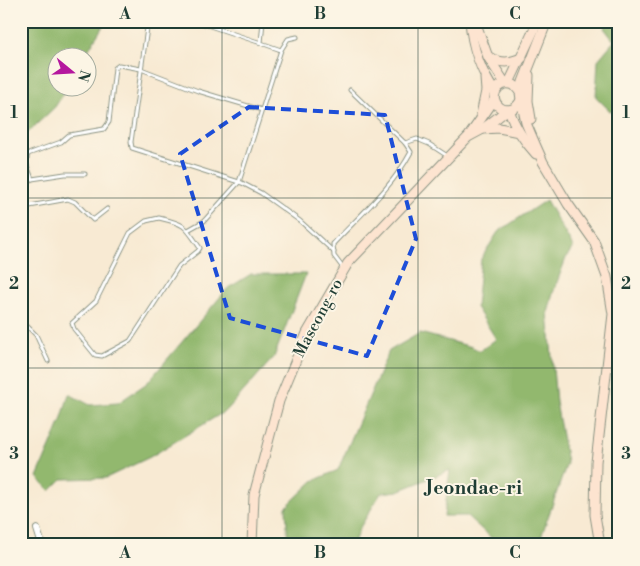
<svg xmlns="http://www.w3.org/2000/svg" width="640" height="566" viewBox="0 0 640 566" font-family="'Libre Bodoni',serif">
  <rect width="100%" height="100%" fill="#fcf5e5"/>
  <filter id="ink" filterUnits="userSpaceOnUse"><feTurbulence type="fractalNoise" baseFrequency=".02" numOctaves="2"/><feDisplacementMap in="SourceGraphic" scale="10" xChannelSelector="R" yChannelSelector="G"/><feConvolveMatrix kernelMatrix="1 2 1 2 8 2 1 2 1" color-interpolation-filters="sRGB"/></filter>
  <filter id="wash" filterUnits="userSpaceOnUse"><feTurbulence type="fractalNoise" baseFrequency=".0096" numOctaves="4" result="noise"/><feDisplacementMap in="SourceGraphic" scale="20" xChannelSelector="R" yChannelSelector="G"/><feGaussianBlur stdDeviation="1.12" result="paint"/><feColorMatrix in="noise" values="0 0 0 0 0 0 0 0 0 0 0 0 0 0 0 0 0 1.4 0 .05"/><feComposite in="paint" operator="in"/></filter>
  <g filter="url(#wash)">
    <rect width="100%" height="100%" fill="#f8ead3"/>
    <g fill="#92b86e" stroke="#587a51">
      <polygon points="21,21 106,21 84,57 58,58 58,88 67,88 55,107 21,139"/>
      <polygon points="609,21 619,21 619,108 610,111 596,97 598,60 614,41 604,28"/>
      <polygon points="546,200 573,247 566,258 553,293 548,313 556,402 567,463 540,540 499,545 467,516 444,516 450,470 398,491 381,493 359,529 353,545 288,545 286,507 313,481 338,470 389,351 420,333 472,347 480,351 496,339 476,307 481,259 498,232"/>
      <polygon points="251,274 306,274 274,357 227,410 150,457 106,478 62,479 50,491 37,477 61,421 69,394 90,405 118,403 147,383 227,289"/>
    </g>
  </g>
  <g filter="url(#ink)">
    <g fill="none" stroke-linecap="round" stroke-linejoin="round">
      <g stroke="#8c9484" stroke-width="5">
        <g id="lane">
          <polyline points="148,21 131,142 132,148 242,183 261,193 300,221 334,252"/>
          <polyline points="195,21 261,43"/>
          <polyline points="281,50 288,39 297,37"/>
          <polyline points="350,90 405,143 417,139 429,144 449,157"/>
          <polyline points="32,179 65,174 85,174"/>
          <polyline points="21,185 32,179 26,163 28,154 61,142 69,135 104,129 109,122 115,68 119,65 141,69 198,91 262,110"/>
          <polyline points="21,209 24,207 68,199 75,202 93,220 107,209"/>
          <path d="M159 218C185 224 185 225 200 248L198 251 179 266 130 341 102 356 95 355 74 329 72 323 96 301 130 233 146 221Z"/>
          <polyline points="188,230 204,221 239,182 281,50 261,43 263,21"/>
          <path d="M343 268 334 256 333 244C360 215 392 188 411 152L405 143"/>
          <polyline points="21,327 27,326 36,335 48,361"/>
        </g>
      </g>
      <g stroke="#8c9484" stroke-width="8">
        <polyline id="street" points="37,529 42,545"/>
      </g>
      <g stroke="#8c9484" stroke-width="11">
        <g id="secondary">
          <path d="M470 21C472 46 481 72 495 92"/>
          <polyline points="475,21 488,57 505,83"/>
          <polyline points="547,21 523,82 520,92 521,100 526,123 535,144 543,162 568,204 594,241 607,277 613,314 596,462 595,515 600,545"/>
          <path d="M489 57C502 64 509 63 522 58"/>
          <polyline points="529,75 528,101 531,119"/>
          <polyline points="509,83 538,21"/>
          <path d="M520 92 514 85C508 83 503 83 499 87 484 101 509 123 521 100"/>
          <path d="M509 110C515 128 524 141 536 154"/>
          <polyline points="481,115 486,91 485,78"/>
          <polyline points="483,129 499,128 519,132"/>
          <polyline points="470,136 483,129 507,110"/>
          <polyline points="252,545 254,495 279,401 307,333 348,263 469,136 494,100"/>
        </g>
      </g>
      <use href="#lane" stroke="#fff" stroke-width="3"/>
      <use href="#street" stroke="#fff" stroke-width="6"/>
      <use href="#secondary" stroke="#fde4d0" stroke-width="9"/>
    </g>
  </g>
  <path fill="none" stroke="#1d4ed8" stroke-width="4" stroke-dasharray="10 6" stroke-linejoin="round" d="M249 107 385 115 416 239 367 356 230 318 180 154Z"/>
  <path fill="none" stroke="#1f3d34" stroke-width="1" stroke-opacity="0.55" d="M222 21V545M418 21V545M21 198H619M21 368H619"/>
  <g text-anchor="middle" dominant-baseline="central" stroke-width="4" stroke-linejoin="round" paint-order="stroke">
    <g font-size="16" fill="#1f3d34" stroke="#fcf5e5">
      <text transform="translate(318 318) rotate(-62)">Maseong-ro</text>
    </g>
    <g font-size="19" font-weight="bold" fill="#1f3d34" stroke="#fcf5e5">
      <text x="474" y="488">Jeondae-ri</text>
    </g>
  </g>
  <rect width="640" height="566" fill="none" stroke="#fcf5e5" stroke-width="55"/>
  <g transform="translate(72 72) rotate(108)"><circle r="24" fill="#fcf5e5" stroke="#a4ab9e"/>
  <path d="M0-4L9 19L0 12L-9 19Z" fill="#b5179e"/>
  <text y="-8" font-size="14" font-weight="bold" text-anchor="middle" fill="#1f3d34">N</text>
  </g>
  <rect x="28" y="28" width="584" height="510" fill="none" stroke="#1f3d34" stroke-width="2"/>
  <g font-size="16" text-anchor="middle" font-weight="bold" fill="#1f3d34">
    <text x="125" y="19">A</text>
    <text x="320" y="19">B</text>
    <text x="515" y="19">C</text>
    <text x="14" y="118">1</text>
    <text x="626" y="118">1</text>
    <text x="14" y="289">2</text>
    <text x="626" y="289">2</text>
    <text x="14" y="459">3</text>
    <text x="626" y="459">3</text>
    <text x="125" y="558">A</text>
    <text x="320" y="558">B</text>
    <text x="515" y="558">C</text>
  </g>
</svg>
